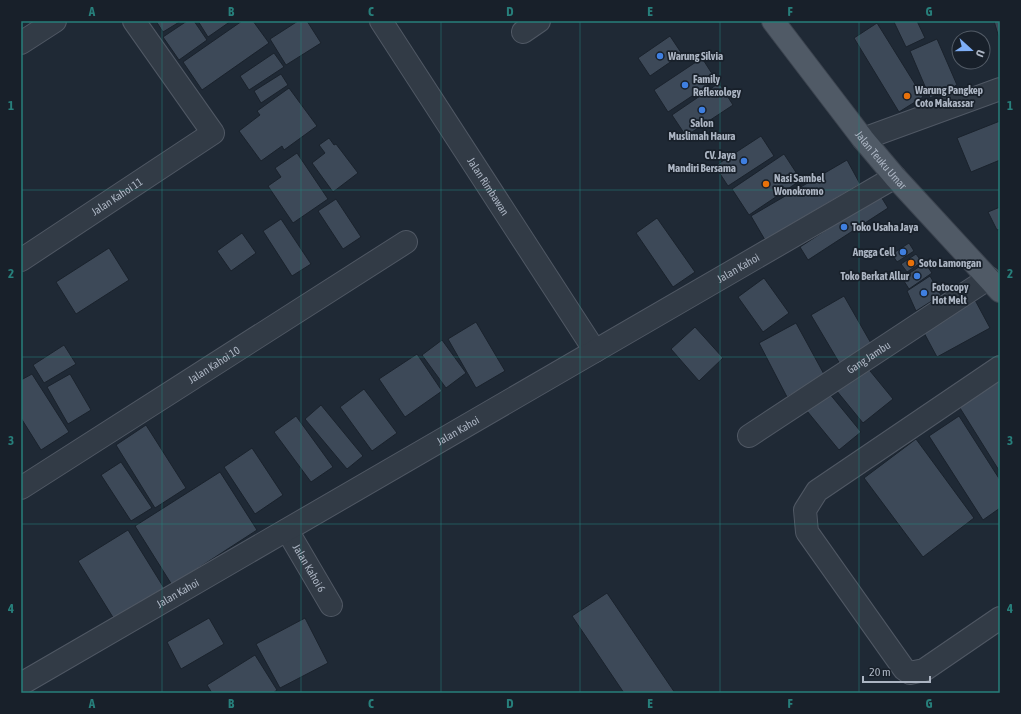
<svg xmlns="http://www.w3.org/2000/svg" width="1021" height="714" viewBox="0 0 1021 714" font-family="'Asap Condensed',sans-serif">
  <rect width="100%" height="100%" fill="#1f2935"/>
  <g fill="#3d4958" stroke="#1a222c">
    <polygon points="156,21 181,21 163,32"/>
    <polygon points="187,21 194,21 207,40 179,60 163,37"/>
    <polygon points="198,21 231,21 208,37"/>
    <polygon points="242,21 253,21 269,43 202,90 183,62"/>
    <polygon points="298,21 307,21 321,43 286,65 270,39"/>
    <polygon points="896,21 917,21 925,38 906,47 894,22"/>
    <polygon points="994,21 1000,21 1000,41"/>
    <polygon points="877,23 923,97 899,112 854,38"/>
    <polygon points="670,36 682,54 650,76 638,58"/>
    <polygon points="937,39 957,85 930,98 910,51"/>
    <polygon points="274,53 284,67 249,90 240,76"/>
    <polygon points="702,58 716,80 668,112 654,90"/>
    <polygon points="281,74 288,85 261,103 254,91"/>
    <polygon points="719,83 733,105 686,136 672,115"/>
    <polygon points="289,88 317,126 284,150 282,146 261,161 239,131 260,115 257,111"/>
    <polygon points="1000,121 1000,160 971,172 957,138"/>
    <polygon points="761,136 774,156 728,186 715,166"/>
    <polygon points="329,138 334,145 336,144 358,173 333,192 312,163 325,153 319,145"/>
    <polygon points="297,153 328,199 293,223 268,186 281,177 275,168"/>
    <polygon points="784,154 801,180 749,215 732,189"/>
    <polygon points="847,160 860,184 765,240 751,216"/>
    <polygon points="880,195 888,208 808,260 800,247"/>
    <polygon points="336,199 361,237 343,249 318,211"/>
    <polygon points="1000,207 1000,229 997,230 988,212"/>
    <polygon points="657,218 695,272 673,287 636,233"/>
    <polygon points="281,219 311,264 292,276 263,231"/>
    <polygon points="242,233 256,253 231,271 217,251"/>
    <polygon points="909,243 914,251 897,262 892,254"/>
    <polygon points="109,248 129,280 76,314 56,282"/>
    <polygon points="916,254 922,262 907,272 901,264"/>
    <polygon points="925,263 932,273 909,289 902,278"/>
    <polygon points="930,276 941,295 916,311 907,291"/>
    <polygon points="764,278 789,313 763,332 738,297"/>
    <polygon points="844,296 872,345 840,364 811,315"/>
    <polygon points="975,300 990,328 937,357 922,329"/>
    <polygon points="476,322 505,371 476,388 448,339"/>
    <polygon points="796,323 825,376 787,397 759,343"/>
    <polygon points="695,327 723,358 699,381 671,349"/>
    <polygon points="442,340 466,373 446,388 422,355"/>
    <polygon points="64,345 76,364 44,383 33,365"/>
    <polygon points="417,354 442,391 405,417 379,379"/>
    <polygon points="866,366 893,399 863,423 836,390"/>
    <polygon points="32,374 69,432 41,450 21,418 21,380"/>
    <polygon points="70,374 91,410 68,424 47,387"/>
    <polygon points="995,375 1000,382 1000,472 955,400"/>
    <polygon points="364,389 397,433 372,451 340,407"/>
    <polygon points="829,393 861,432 839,450 807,411"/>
    <polygon points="321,405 363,456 347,469 305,419"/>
    <polygon points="296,416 333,467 311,482 274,432"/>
    <polygon points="959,416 1000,480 1000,508 983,520 929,436"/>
    <polygon points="146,425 186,488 155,508 116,445"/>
    <polygon points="916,439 974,518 923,557 864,478"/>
    <polygon points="252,448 283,495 255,514 224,467"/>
    <polygon points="121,462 152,508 131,521 101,475"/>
    <polygon points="220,472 257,530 172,585 135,526"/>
    <polygon points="128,530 164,588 114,619 78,561"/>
    <polygon points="607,593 675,693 624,693 572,616"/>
    <polygon points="209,618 224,644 181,669 167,642"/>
    <polygon points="305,618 328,663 280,688 256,644"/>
    <polygon points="255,655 277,690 273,693 212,693 207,685"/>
  </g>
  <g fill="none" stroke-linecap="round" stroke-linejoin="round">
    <g stroke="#505864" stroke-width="24">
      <g id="minor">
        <path id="s1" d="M381 21 595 351"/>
        <polyline points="523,32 539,21"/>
        <polyline points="21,43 55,21"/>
        <polyline points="863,139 1000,89"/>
        <path id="s2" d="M21 260 213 133 134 21"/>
        <polyline points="1000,367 817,491 805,510 807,532 904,669 910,673 924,670 1000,618"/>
        <path id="s3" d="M749 436 989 278"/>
        <path id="s4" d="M21 488 406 242"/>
        <path id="s5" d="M287 530 331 605"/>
        <path id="s6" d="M21 684 895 177"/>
      </g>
    </g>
    <g stroke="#3c444f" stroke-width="24">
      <g id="major">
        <path id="s7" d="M773 21 863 139 895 177 1000 291"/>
      </g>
    </g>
    <use href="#minor" stroke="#323b46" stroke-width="22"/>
    <use href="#major" stroke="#505a66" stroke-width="22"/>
  </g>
  <path fill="none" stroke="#277f7b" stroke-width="1" stroke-opacity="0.55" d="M162 21V693M301 21V693M441 21V693M580 21V693M720 21V693M859 21V693M21 190H1000M21 357H1000M21 524H1000"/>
  <g fill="#3f7fe0" stroke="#18202a" stroke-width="1.5">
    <circle cx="660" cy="56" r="4"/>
    <circle cx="685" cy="85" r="4"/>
    <circle cx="702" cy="110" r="4"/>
    <circle cx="744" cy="161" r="4"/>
    <circle cx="844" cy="227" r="4"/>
    <circle cx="903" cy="252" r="4"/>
    <circle cx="917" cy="276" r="4"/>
    <circle cx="924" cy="293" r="4"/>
  </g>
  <g fill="#e8710a" stroke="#18202a" stroke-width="1.5">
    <circle cx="907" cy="96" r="4"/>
    <circle cx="766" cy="184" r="4"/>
    <circle cx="911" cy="263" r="4"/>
  </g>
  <g text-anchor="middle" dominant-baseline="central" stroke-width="3.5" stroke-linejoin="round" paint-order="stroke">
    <g font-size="11" font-weight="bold" fill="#acb5c3" stroke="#18202a" text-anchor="start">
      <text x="668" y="56">Warung Silvia</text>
      <text x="693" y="79">Family<tspan x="693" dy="13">Reflexology</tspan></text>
      <text x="915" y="90">Warung Pangkep<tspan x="915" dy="13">Coto Makassar</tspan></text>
      <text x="702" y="123" text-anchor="middle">Salon<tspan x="702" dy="13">Muslimah Haura</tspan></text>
      <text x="736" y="155" text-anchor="end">CV. Jaya<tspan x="736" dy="13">Mandiri Bersama</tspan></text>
      <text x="774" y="178">Nasi Sambel<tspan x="774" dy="13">Wonokromo</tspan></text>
      <text x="852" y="227">Toko Usaha Jaya</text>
      <text x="895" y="252" text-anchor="end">Angga Cell</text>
      <text x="919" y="263">Soto Lamongan</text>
      <text x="909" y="276" text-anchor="end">Toko Berkat Allur</text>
      <text x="932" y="287">Fotocopy<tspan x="932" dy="13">Hot Melt</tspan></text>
    </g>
    <g font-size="11" fill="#acb5c3" stroke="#18202a">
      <text stroke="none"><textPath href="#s7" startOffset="176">Jalan Teuku Umar</textPath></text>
      <text stroke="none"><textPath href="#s1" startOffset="197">Jalan Rimbawan</textPath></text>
      <text stroke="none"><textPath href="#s2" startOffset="115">Jalan Kahoi 11</textPath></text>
      <text stroke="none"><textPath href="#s6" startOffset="829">Jalan Kahoi</textPath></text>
      <text stroke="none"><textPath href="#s3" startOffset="143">Gang Jambu</textPath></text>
      <text stroke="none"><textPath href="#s4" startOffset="229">Jalan Kahoi 10</textPath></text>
      <text stroke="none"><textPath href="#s6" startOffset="505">Jalan Kahoi</textPath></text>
      <text stroke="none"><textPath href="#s5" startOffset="44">Jalan Kahoi 6</textPath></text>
      <text stroke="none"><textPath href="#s6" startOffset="181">Jalan Kahoi</textPath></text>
    </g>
  </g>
  <rect width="1021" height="714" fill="none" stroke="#18202a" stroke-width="44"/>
  <g transform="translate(971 50) rotate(111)"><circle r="19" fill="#18202a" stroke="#535c67"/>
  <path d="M0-3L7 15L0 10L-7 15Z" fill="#7eaef6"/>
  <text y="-6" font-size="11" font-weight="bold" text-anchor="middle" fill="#acb5c3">U</text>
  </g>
  <path d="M863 676v6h67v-6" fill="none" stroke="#acb5c3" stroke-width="2"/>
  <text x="869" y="676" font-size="12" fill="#acb5c3" stroke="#18202a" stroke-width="3" paint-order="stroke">20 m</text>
  <rect x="22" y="22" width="977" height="670" fill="none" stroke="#277f7b" stroke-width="1.5"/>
  <g font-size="13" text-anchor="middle" font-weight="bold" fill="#277f7b">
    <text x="92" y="16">A</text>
    <text x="231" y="16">B</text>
    <text x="371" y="16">C</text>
    <text x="510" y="16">D</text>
    <text x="650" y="16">E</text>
    <text x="790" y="16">F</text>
    <text x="929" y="16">G</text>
    <text x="11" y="110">1</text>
    <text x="1010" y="110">1</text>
    <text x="11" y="278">2</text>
    <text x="1010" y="278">2</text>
    <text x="11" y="445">3</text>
    <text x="1010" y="445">3</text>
    <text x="11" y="613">4</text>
    <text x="1010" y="613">4</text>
    <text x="92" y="708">A</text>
    <text x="231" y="708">B</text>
    <text x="371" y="708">C</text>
    <text x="510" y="708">D</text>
    <text x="650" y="708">E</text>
    <text x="790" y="708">F</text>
    <text x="929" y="708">G</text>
  </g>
</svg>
